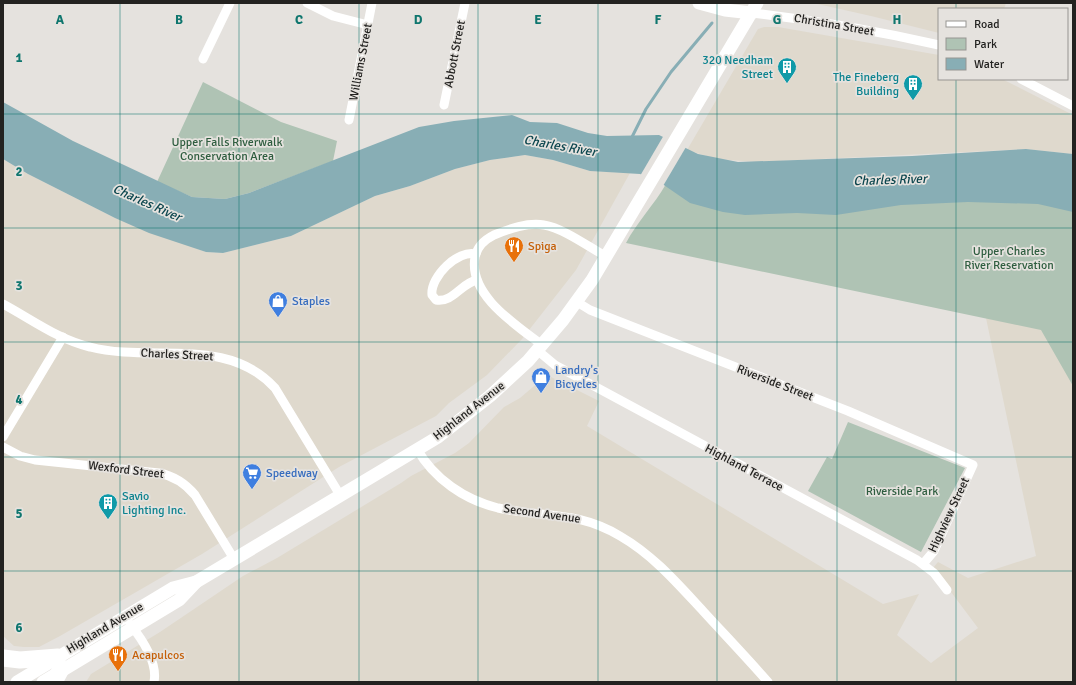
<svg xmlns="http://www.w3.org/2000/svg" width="1076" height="685" viewBox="0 0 1076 685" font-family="Signika,sans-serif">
  <rect width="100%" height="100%" fill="#e5e2de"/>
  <g fill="#dfd9cd">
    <polygon points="813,3 1006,3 1004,9 939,9 939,33 871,16"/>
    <polygon points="764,27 778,27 939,55 939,79 1002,79 1073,115 1073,154 1026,149 757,162 716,159 687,150 758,29"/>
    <polygon points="525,155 553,160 590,171 630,173 576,270 522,339 487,375 449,403 436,416 339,467 202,554 60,636 39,647 24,647 14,646 3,636 3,159 28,174 115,218 206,252 223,253 291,236 375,196 410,186 455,169 490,160"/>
    <polygon points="986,318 1042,329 1073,384 1073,682 86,682 91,674 160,632 243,576 277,558 401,483 411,476 455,453 469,443 504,407 520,398 547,375 599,401 587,426 883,604 919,594 897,635 931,663 978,628 933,568 938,562 968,578 1036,556"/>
  </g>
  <g fill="#afc3b4">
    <polygon points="203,82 281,122 337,141 333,161 249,193 225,199 192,197 157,182"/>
    <path d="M666 184 1073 193V386L1041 330 626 243C637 222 654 205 666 184Z"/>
    <polygon points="848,422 965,468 921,552 808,491 827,457 832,459"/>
  </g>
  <polygon fill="#88aeb5" points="3,102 73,141 192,197 225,199 249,193 419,127 454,121 512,115 530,122 557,123 588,133 607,136 659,135 698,154 738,162 912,156 1026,149 1073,154 1073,212 1038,204 968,202 901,205 836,215 797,213 745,215 723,212 690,203 658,181 640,174 590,171 553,160 525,155 490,160 455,169 410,186 375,196 291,236 223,253 206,252 149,233 115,218 28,174 3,159"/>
  <polygon fill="#e5e2de" points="664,135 686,147 663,186 640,176"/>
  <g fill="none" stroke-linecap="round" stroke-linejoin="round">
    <polyline stroke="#88aeb5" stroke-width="3" points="632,137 646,109 671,72 712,23"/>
    <g stroke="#fff" stroke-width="9">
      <polyline points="307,3 333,16 368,25"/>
      <path d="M752 13C815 20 877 31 939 45"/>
      <polyline points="203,59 230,3"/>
      <polyline points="1021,79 1073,106"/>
      <polyline points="444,105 465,3"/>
      <polyline points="349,120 372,3"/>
      <path d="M476 254C458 249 430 277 432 295L436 300C453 303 461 283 477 280"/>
      <polyline points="577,302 590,310 848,411 973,465 934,551 923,564"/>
      <path d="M3 304C31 319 59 340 90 347 151 363 227 335 275 388L340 495"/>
      <path d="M542 345C516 325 468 295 475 257 477 247 484 240 494 235 509 229 528 222 544 225 563 228 589 247 607 257"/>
      <polyline points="537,350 555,365 917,560 934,573 947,590"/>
      <polyline points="3,437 63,337"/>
      <path d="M3 447 20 456 35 460 159 473C174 476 185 483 195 495L234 559"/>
      <path d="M417 449C434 479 465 500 498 508 544 518 576 510 620 536 653 555 677 583 703 611 725 635 747 658 768 682"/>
      <path d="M130 624C142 639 158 662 154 682"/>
    </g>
    <g stroke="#fff" stroke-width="13">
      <polyline points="699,3 725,10 752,13"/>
      <polyline points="17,682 173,588 196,582"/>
      <polyline points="43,682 179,600 196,582 438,437 490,396 528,361 563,320 592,280 757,3"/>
    </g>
    <g stroke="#fff" stroke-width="17">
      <polyline points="3,658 20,660 58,657"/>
      <polyline points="54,682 60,671"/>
    </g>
  </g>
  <path fill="none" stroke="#0f766e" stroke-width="1" stroke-opacity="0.55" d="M120 3V682M239 3V682M359 3V682M478 3V682M598 3V682M717 3V682M837 3V682M956 3V9M956 79V682M3 114H1073M3 228H1073M3 342H1073M3 457H1073M3 571H1073"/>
  <defs>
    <g id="building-pin" transform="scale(1)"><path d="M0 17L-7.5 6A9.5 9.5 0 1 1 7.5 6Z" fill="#0f9aa8" stroke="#e5e2de"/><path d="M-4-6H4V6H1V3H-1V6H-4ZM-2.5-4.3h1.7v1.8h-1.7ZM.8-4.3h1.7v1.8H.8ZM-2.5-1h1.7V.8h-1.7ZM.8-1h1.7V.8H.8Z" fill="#fff"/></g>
    <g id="restaurant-pin" transform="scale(1)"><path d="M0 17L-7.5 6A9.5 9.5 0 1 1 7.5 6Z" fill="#e8710a" stroke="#e5e2de"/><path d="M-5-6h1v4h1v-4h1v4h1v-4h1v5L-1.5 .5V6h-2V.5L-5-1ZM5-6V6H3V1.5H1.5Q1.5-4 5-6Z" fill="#fff"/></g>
    <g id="shop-pin" transform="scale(1)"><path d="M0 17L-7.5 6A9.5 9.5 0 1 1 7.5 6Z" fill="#3f7fe0" stroke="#e5e2de"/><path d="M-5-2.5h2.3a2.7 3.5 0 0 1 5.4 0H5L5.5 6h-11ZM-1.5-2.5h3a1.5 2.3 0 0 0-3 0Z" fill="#fff"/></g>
    <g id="supermarket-pin" transform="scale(1)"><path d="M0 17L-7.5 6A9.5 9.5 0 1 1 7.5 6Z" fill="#3f7fe0" stroke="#e5e2de"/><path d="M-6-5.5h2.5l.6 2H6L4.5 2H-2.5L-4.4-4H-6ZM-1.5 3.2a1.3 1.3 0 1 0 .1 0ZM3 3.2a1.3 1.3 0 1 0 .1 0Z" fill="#fff"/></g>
  </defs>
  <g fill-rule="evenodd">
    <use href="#building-pin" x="787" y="67"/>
    <use href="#building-pin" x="913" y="84"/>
    <use href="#restaurant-pin" x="514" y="246"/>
    <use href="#shop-pin" x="278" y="301"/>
    <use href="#shop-pin" x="541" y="377"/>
    <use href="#supermarket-pin" x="252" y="473"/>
    <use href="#building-pin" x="108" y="503"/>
    <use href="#restaurant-pin" x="118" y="655"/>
  </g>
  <g text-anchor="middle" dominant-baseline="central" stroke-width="3.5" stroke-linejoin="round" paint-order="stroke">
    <g font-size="12" fill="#232220" stroke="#e5e2de">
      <text transform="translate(834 25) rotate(10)">Christina Street</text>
      <text transform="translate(455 54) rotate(-79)">Abbott Street</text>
      <text transform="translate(361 62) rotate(-79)">Williams Street</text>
      <text transform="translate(177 355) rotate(3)">Charles Street</text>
      <text transform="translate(775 383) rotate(21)">Riverside Street</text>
      <text transform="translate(469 411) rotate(-38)">Highland Avenue</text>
      <text transform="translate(744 468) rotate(28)">Highland Terrace</text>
      <text transform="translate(126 470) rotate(7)">Wexford Street</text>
      <text transform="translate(542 514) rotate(8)">Second Avenue</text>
      <text transform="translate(949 515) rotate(-65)">Highview Street</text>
      <text transform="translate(105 628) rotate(-31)">Highland Avenue</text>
    </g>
    <g font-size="12" fill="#0d838f" stroke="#e5e2de" text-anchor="end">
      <text x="773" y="60">320 Needham<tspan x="773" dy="14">Street</tspan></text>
      <text x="899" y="77">The Fineberg<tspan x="899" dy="14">Building</tspan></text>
      <text x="122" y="496" text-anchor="start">Savio<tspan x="122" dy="14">Lighting Inc.</tspan></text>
    </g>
    <g font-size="12" fill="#2e5d3f" stroke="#e5e2de">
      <text x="227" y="142">Upper Falls Riverwalk<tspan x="227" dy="14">Conservation Area</tspan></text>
      <text x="1009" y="251">Upper Charles<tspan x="1009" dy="14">River Reservation</tspan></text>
      <text x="902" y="491">Riverside Park</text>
    </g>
    <g font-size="12" fill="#c56008" stroke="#e5e2de" text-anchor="start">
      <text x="528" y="246">Spiga</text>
      <text x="132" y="655">Acapulcos</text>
    </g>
    <g font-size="12" fill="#366cbe" stroke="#e5e2de" text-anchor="start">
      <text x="292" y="301">Staples</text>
      <text x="555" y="370">Landry's<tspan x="555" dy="14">Bicycles</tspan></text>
      <text x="266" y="473">Speedway</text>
    </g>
    <g font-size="13" font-style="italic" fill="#0c464e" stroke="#e5e2de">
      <text transform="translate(560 146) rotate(10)">Charles River</text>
      <text transform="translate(890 180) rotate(-2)">Charles River</text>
      <text transform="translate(147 203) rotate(24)">Charles River</text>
    </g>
  </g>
  <g font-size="13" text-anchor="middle" font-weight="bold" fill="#0f766e" stroke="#e5e2de" stroke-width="3.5" stroke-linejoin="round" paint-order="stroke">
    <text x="60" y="24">A</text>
    <text x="179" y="24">B</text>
    <text x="299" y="24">C</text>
    <text x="418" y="24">D</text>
    <text x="538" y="24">E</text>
    <text x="658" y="24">F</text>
    <text x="777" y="24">G</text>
    <text x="897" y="24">H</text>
    <text x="19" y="62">1</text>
    <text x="19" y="176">2</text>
    <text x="19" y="290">3</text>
    <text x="19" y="404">4</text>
    <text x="19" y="518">5</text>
    <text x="19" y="632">6</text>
  </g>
  <rect width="1076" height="685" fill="none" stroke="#232220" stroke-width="8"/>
  <rect x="938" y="8" width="130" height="72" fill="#e5e2de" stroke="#979592"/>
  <rect x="946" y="21" width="20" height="6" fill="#ffffff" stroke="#979592"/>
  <text x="974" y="28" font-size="12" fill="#232220">Road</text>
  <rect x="946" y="38" width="20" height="12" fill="#afc3b4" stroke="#979592"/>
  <text x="974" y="48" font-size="12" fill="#232220">Park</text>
  <rect x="946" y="58" width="20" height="12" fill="#88aeb5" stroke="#979592"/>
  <text x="974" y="68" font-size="12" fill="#232220">Water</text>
</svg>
